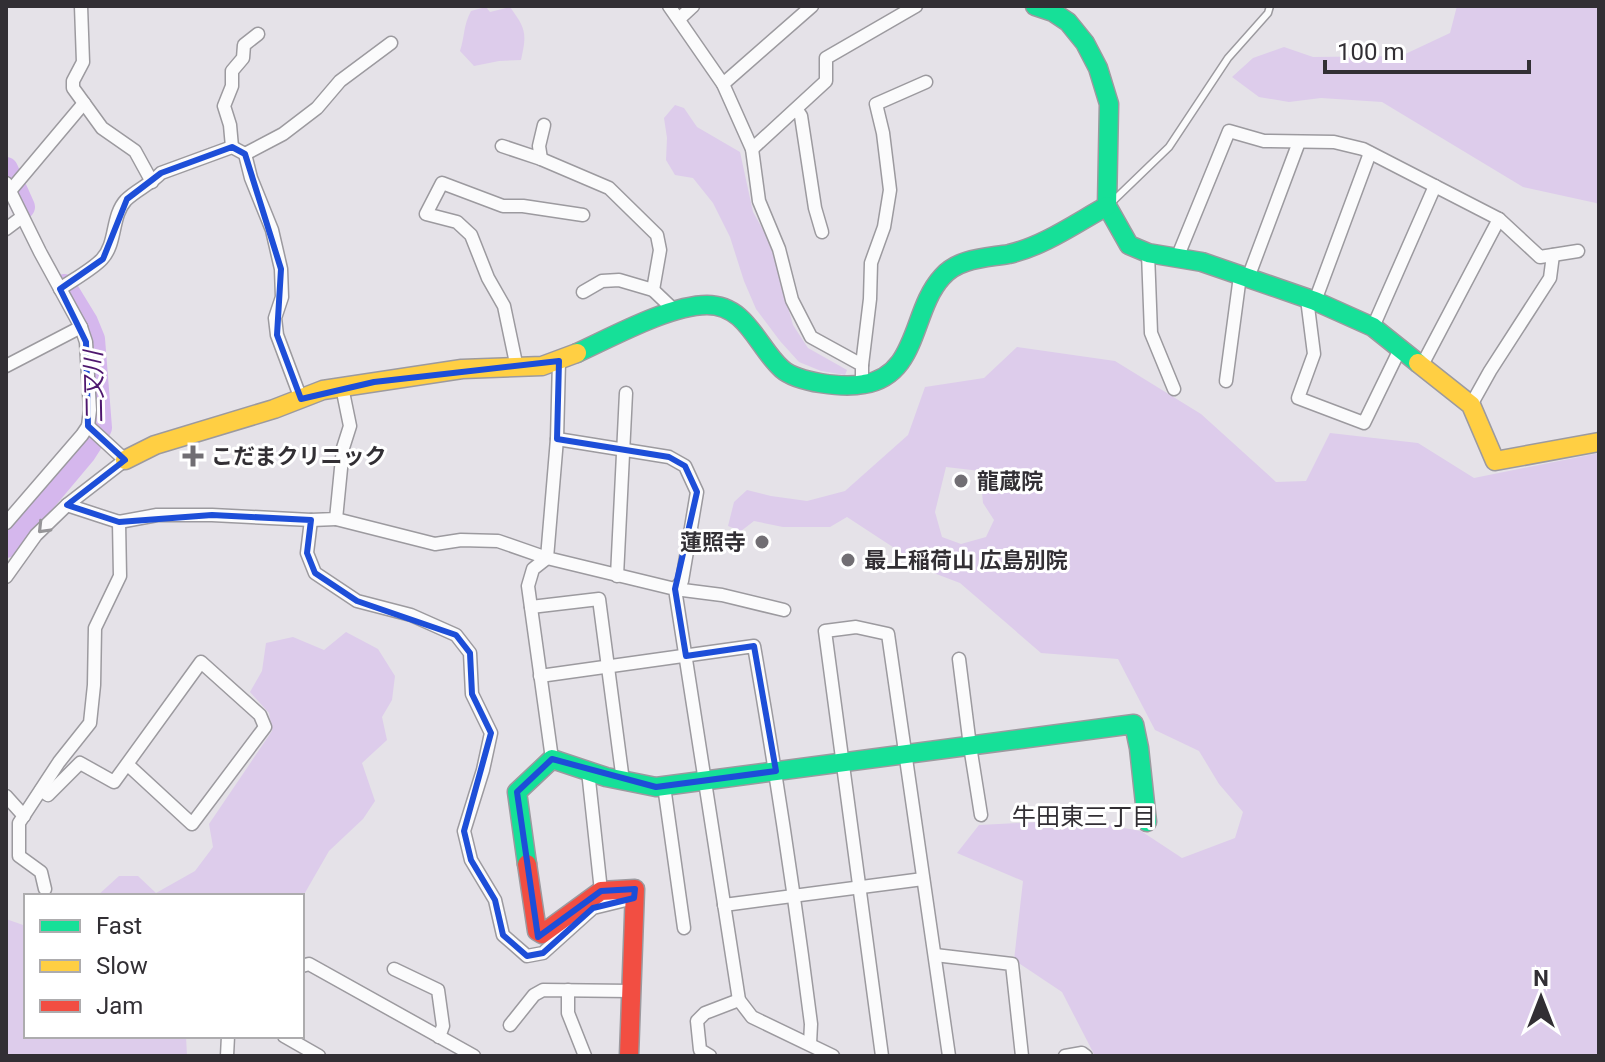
<svg xmlns="http://www.w3.org/2000/svg" width="1605" height="1062" viewBox="0 0 1605 1062" font-family="Roboto,'Noto Sans JP',sans-serif">
  <rect width="100%" height="100%" fill="#e5e2e8"/>
  <g fill="#ddcceb" fill-rule="evenodd">
    <polygon points="1457,6 1599,6 1599,205 1596,203 1523,187 1382,102 1321,98 1289,102 1259,97 1232,77 1253,58 1284,47 1313,57 1401,56 1450,33"/>
    <path d="M486 7 490 12 510 7C526 29 527 33 521 60L499 61 474 66 460 51C465 36 463 26 471 11Z"/>
    <polygon points="675,105 684,108 697,127 740,152 753,212 766,235 773,254 793,325 808,348 847,370 845,375 821,371 799,362 780,341 756,309 744,281 730,237 713,203 693,178 675,175 666,160 667,138 664,118"/>
    <path d="M1017 347 1115 361 1201 414 1276 482 1306 481 1330 433 1418 443 1474 478 1599 453V1056H1095L1062 992 1014 960 1023 881 957 853 979 825 1078 820 1141 831 1182 858 1235 838 1243 812 1219 784 1199 751 1155 730 1118 659 1041 653 960 583 931 572 847 517 830 527H783L754 521 741 531 728 526 734 502 747 490 771 496 807 501 845 491 908 435 925 387 984 378ZM946 467 980 471 983 503 994 520 986 537 961 544 942 537 935 512Z"/>
    <polygon points="346,632 378,649 395,676 392,700 382,717 387,740 362,763 375,801 363,819 329,851 302,898 302,896 97,896 119,876 138,876 156,893 195,871 213,847 209,824 272,731 269,713 250,692 262,671 266,643 293,637 324,650"/>
    <polygon points="6,919 26,926 26,1036 186,1036 187,1056 6,1056"/>
  </g>
  <g fill="none" stroke-linecap="round" stroke-linejoin="round">
    <g stroke="#d5b7ed" stroke-width="24">
      <polyline points="6,169 23,207"/>
      <polyline points="6,546 84,453 100,428 93,339 86,322 64,286"/>
    </g>
    <g stroke="#9c9a9f" stroke-width="9">
      <polyline id="lane" points="1113,201 1169,147 1228,58 1268,13 1270,6"/>
    </g>
    <g stroke="#9c9a9f" stroke-width="15">
      <g id="street">
        <polyline points="81,6 83,62 73,81 73,88 102,128 135,151 152,182"/>
        <polyline points="669,6 723,84 752,149 759,201 779,249 792,300 811,337 862,365 862,385"/>
        <polyline points="679,19 693,6"/>
        <polyline points="723,84 812,6"/>
        <polyline points="797,110 801,116 815,208 822,232"/>
        <polyline points="502,146 541,159 609,188 657,235 660,250 653,290"/>
        <polyline points="232,147 230,125 224,106 232,86 232,71 243,58 244,45 258,34"/>
        <polyline points="752,149 826,81 826,58 916,6"/>
        <polyline points="245,154 283,134 317,108 340,81 391,43"/>
        <polyline points="541,159 539,146 544,125"/>
        <polyline points="6,183 40,252 81,327 86,342 90,410 88,426 82,435 6,523"/>
        <polyline points="10,191 84,103"/>
        <polyline points="6,229 22,217"/>
        <polyline points="1148,253 1151,333 1174,389"/>
        <polyline points="1177,258 1229,131 1264,141 1334,142 1363,149 1499,219 1540,257 1578,251"/>
        <polyline points="1248,278 1299,142"/>
        <path d="M60 289C71 281 93 269 102 259 117 243 111 216 126 200 136 190 151 184 161 173L232 147 245 154 251 178 272 230 281 269 282 297 275 318 277 335 301 399"/>
        <polyline points="583,292 602,281 619,280 653,290 674,310"/>
        <polyline points="1307,299 1314,354 1298,398 1364,423 1400,349"/>
        <polyline points="1315,301 1370,153"/>
        <polyline points="1373,327 1435,186"/>
        <polyline points="559,361 557,439 547,558 675,589 739,1000 752,1017 833,1056"/>
        <polyline points="862,365 870,299 871,263 884,227 890,190 883,133 876,104 926,82"/>
        <polyline points="6,366 81,327"/>
        <polyline points="1421,367 1499,219"/>
        <polyline points="517,368 504,306 488,278 471,235 457,222 426,214 442,183 503,206 523,206 583,215"/>
        <polyline points="1226,381 1240,276"/>
        <polyline points="1471,405 1490,371 1550,278 1553,255"/>
        <polyline points="557,439 669,457 685,466 697,492 682,581 675,589 722,595 784,610"/>
        <polyline points="67,505 119,522 157,515 212,515 311,520 336,519 343,448 350,426 342,387"/>
        <polyline points="336,519 435,544 461,540 498,541 547,558"/>
        <polyline points="311,520 307,553 315,573 357,601 411,615 456,635 470,653 472,694 491,733 483,770 464,831 471,860 495,900 503,935 527,956 543,953 593,908 634,898"/>
        <polyline points="547,558 533,569 528,586 552,759"/>
        <polyline points="617,576 626,393"/>
        <polyline points="6,577 36,535 67,505 125,460 88,426"/>
        <polyline points="531,607 599,599 623,781"/>
        <polyline points="959,659 970,746 981,815"/>
        <path d="M540 676 754 646C776 772 795 898 811 1024L810 1044"/>
        <polyline points="588,771 601,891"/>
        <polyline points="664,786 684,928"/>
        <polyline points="41,790 48,795 80,763 114,782 201,662 260,715 265,727 192,824 127,764"/>
        <polyline points="6,796 24,816"/>
        <polyline points="45,889 41,872 19,856 19,823 59,762 90,723 94,685 95,628 120,576 119,522"/>
        <polyline points="724,905 923,879"/>
        <polyline points="935,955 1012,964 1022,1056"/>
        <polyline points="302,966 309,964 474,1056"/>
        <polyline points="394,969 438,990 443,1026 439,1037"/>
        <polyline points="568,990 568,1013 585,1056"/>
        <polyline points="510,1025 534,995 543,990 631,991"/>
        <polyline points="284,1036 319,1056"/>
        <polyline points="227,1056 228,1036"/>
        <polyline points="710,1056 700,1050 697,1021 705,1013 739,1000"/>
        <polyline points="882,1056 825,631 856,627 888,634 949,1056"/>
        <polyline points="1065,1056 1082,1053 1086,1056"/>
      </g>
    </g>
    <g stroke="#9c9a9f" stroke-width="21">
      <g id="fast">
        <polyline points="1035,6 1053,12 1068,22 1085,43 1098,68 1109,104 1107,206 1129,245 1148,253 1202,262 1315,301 1373,327 1418,363"/>
        <path d="M577 353C612 337 670 305 707 305 747 305 757 347 782 369 798 383 844 388 864 384 919 375 911 311 942 277 958 258 986 258 1009 254 1044 246 1076 223 1107 206"/>
        <polyline points="527,864 517,792 552,759 606,777 656,787 1134,724 1139,748 1147,822"/>
      </g>
    </g>
    <g stroke="#9c9a9f" stroke-width="21">
      <g id="slow">
        <polyline points="1418,363 1471,405 1495,461 1599,442"/>
        <polyline points="125,460 155,445 274,409 323,390 462,369 542,366 577,353"/>
      </g>
    </g>
    <g stroke="#9c9a9f" stroke-width="21">
      <polyline id="jam" points="527,864 537,931 542,934 601,891 635,889 629,1056"/>
    </g>
    <use href="#lane" stroke="#fbfbfc" stroke-width="6"/>
    <use href="#street" stroke="#fbfbfc" stroke-width="12"/>
    <use href="#fast" stroke="#16e098" stroke-width="18"/>
    <use href="#slow" stroke="#ffcf43" stroke-width="18"/>
    <use href="#jam" stroke="#f24e42" stroke-width="18"/>
  </g>
  <defs><path id="oneway-chevron" d="M-2-3.5L2.5 0L-2 3.5" fill="none" stroke-width="1.6" stroke-linecap="round" stroke-linejoin="round" transform="scale(2)"/></defs>
  <use stroke="#969598" href="#oneway-chevron" transform="translate(43 528) rotate(134)"/>
  <path fill="none" stroke="#1d4ed8" stroke-width="6" stroke-linejoin="round" d="M232 147 245 154 281 269 277 335 301 399 374 382 559 361 557 439 669 457 685 466 697 492 675 589 686 656 754 646 776 771 656 787 552 759 517 792 538 937 601 891 635 889 634 898 593 908 543 953 527 956 503 935 495 900 471 860 464 831 491 733 472 694 470 653 456 635 357 601 315 573 307 553 311 520 212 515 119 522 67 505 125 460 88 426 86 342 60 289 103 259 127 199 161 173Z"/>
  <g fill="#716e73" stroke="#fff" stroke-width="3">
    <path d="M189 444h8v8h8v8h-8v8h-8v-8h-8v-8h8z"/>
    <circle cx="961" cy="481" r="8"/>
    <circle cx="762" cy="542" r="8"/>
    <circle cx="848" cy="560" r="8"/>
  </g>
  <g text-anchor="middle" dominant-baseline="central" stroke-width="6" stroke-linejoin="round" paint-order="stroke">
    <g font-size="22" font-weight="bold" fill="#322f34" stroke="#fff" text-anchor="start">
      <text x="211" y="456">こだまクリニック</text>
      <text x="977" y="481">龍蔵院</text>
      <text x="746" y="542" text-anchor="end">蓮照寺</text>
      <text x="864" y="560">最上稲荷山 広島別院</text>
    </g>
    <g font-size="24" font-style="italic" fill="#4e176e" stroke="#fff">
      <text transform="translate(94 387) rotate(-91)">二又川</text>
    </g>
    <g font-size="24" fill="#322f34" stroke="#fff">
      <text x="1084" y="817">牛田東三丁目</text>
    </g>
  </g>
  <rect width="1605" height="1062" fill="none" stroke="#322f34" stroke-width="16"/>
  <rect x="24" y="894" width="280" height="144" fill="#ffffff" stroke="#adacae" stroke-width="2"/>
  <rect x="40" y="920" width="40" height="12" fill="#16e098" stroke="#adacae" stroke-width="2"/>
  <text x="96" y="934" font-size="24" fill="#322f34">Fast</text>
  <rect x="40" y="960" width="40" height="12" fill="#ffcf43" stroke="#adacae" stroke-width="2"/>
  <text x="96" y="974" font-size="24" fill="#322f34">Slow</text>
  <rect x="40" y="1000" width="40" height="12" fill="#f24e42" stroke="#adacae" stroke-width="2"/>
  <text x="96" y="1014" font-size="24" fill="#322f34">Jam</text>
  <g transform="translate(1541 998)" stroke="#ffffff" stroke-width="6" paint-order="stroke">
  <path d="M0-6L14 30L0 20L-14 30Z" fill="#322f34"/>
  <text y="-12" font-size="22" font-weight="bold" text-anchor="middle" fill="#322f34">N</text>
  </g>
  <path d="M1325 60v12h204v-12" fill="none" stroke="#322f34" stroke-width="4"/>
  <text x="1337" y="60" font-size="24" fill="#322f34" stroke="#ffffff" stroke-width="6" paint-order="stroke">100 m</text>
</svg>
